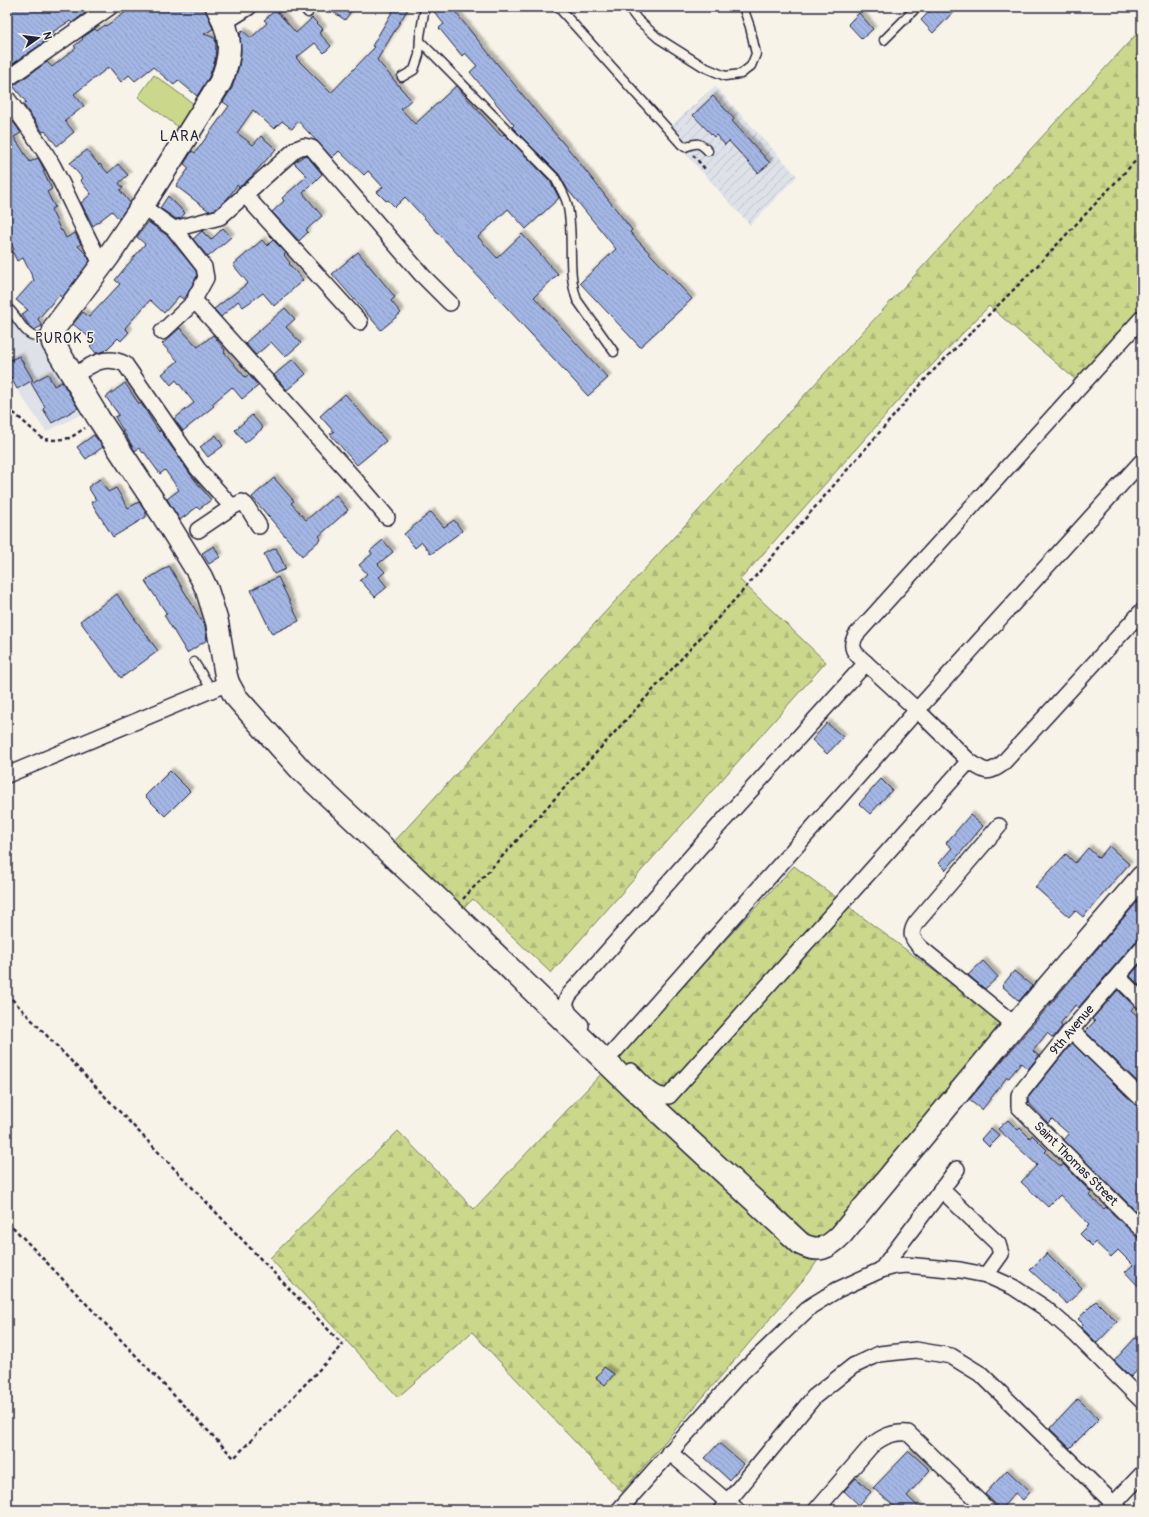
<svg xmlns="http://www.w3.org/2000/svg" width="1149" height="1517" viewBox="0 0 1149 1517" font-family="Pangolin,sans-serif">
  <defs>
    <pattern id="industrial-furrows" width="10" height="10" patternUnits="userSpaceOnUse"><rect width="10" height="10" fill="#dee1e7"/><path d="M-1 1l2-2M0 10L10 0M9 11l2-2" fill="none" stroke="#bec1c7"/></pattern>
    <pattern id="forest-firs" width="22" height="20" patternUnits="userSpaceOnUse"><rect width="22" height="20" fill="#cbd88b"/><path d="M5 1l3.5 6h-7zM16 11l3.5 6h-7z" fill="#aeb979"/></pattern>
    <pattern id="building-back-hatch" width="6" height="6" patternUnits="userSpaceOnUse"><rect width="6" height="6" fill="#a3b6e4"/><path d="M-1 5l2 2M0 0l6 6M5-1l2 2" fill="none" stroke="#8c9cc4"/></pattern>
    <filter id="shadow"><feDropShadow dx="3.5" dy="-3.5" stdDeviation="1" flood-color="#0004"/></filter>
  </defs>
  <rect width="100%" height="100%" fill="#f7f3e8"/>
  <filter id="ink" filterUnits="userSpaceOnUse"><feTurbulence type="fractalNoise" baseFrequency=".025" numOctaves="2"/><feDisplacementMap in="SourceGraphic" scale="8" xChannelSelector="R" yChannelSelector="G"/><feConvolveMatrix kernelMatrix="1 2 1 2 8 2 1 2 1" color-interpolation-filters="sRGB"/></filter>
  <g filter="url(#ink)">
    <polygon fill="#dee1e7" points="7,295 88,411 46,432 7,375"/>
    <polygon fill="url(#industrial-furrows)" points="715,86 797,176 750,225 665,131"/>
    <g fill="url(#forest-firs)" stroke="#767d63">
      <polygon points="1142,28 1142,309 1076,380 989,306 909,389 740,580 826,662 551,973 473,899 460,912 391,845"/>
      <polygon points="794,866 1008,1026 837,1232 809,1273 622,1492 472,1332 398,1397 270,1258 398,1131 474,1209 620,1054"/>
    </g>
    <polygon fill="#cbd88b" stroke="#767d63" points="154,75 198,107 181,129 138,97"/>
    <g fill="url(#building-back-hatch)" stroke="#22223b" filter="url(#shadow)">
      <polygon points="7,7 81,7 85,13 72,23 70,21 48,35 50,38 7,68"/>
      <polygon points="133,7 145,7 147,11 154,7 205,7 213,29 204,34 215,38 216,46 215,60 209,77 197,96 178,80 174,85 153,67 135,81 129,75 121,82 109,67 74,94 84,106 65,121 74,132 57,146 45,131 43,132 23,104 26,102 13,86 47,62 52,67 76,48 74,46 83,39 82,38 95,29 97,31 105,25 106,26"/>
      <polygon points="326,7 354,7 345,20"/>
      <polygon points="395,7 409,7 377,60 411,100 401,109 415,124 456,86 501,136 504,134 550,181 558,196 559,198 526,229 508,209 478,237 497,258 522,234 558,274 534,297 608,378 588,396 405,197 395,207 388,200 386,201 377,192 383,187 368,171 364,175 339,151 332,158 298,121 292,129 282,121 274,129 253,110 237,133 253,145 261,136 276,149 251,177 242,185 239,187 237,185 228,198 216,209 209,211 176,186 189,168 184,164 192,151 195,153 229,106 223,102 232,88 239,66 241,54 240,35 242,30 251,38 267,23 264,20 276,10 296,33 312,18 323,29 319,33 331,46 324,53 315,43 296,58 331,93 375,47 372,46"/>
      <polygon points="430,7 451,7 535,110 575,157 632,230 630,232 692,299 640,347 580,283 616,249 568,190 559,174 512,127 514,125 470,72 477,66 465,53 462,56 439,28 444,24"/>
      <polygon points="934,7 958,7 933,33 921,20"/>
      <polygon points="859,13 873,29 862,39 848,24"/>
      <polygon points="713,96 734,119 732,121 770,163 758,173 729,141 725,145 716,135 714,137 693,115"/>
      <polygon points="9,116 21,133 14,137 30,162 38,158 45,171 43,171 52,189 47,192 55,207 51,209 61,231 62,230 66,238 75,233 81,244 78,246 86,254 90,261 62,298 59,295 38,319 42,326 34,330 30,327 22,314 28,310 16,300 34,280 23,258 17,261 12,251 14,250 7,233 7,117"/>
      <polygon points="87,150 99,165 100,164 108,173 118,164 128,175 119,183 123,188 120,190 130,203 119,219 112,211 93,226 81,203 91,194 80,180 82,178 70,163"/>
      <polygon points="305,155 307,156 322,174 303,193 322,216 306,230 308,232 299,241 272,212 284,201 282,198 307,176 294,163"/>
      <polygon points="168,196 185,213 181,218 176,219 160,208"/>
      <polygon points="148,222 168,236 196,271 197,276 187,295 183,299 179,296 164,313 150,300 125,328 129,332 121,341 118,338 105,351 96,353 90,346 95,342 73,324 83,312 89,317 120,284 115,280 145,244 137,237"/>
      <polygon points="223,228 231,237 208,257 193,239 202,231 211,240"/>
      <polygon points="262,240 267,246 273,240 286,253 284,255 290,263 289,264 303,280 274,306 263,293 243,307 238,301 221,317 214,309 248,283 233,265"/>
      <polygon points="358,252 395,297 391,301 401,313 381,330 332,274"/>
      <polygon points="285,308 295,319 286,327 301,343 285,357 271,342 256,355 245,343"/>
      <polygon points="180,328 198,347 213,335 225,350 224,352 245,377 249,375 258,386 242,399 232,387 212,404 214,406 183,431 174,419 194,403 176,380 171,385 162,374 178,361 162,344"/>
      <polygon points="19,356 33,380 17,389 7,370 7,362"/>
      <polygon points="293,359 306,374 287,390 274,375"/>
      <polygon points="48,374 54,386 62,382 78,408 52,423 43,409 45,407 31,383"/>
      <polygon points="125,383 139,404 141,403 159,432 160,430 190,474 211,500 199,509 197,507 180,520 167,499 179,490 165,470 160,474 144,452 143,453 139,448 135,451 115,417 119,415 106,397"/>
      <polygon points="345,394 386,441 357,465 330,434 334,432 320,416"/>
      <polygon points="252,415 263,428 245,443 235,430"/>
      <polygon points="94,435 103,447 86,459 77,447"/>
      <polygon points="216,435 223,446 208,457 200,447"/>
      <polygon points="274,478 294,501 291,503 306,520 336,495 348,510 319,536 321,539 302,556 252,497"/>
      <polygon points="100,479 108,492 116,488 128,508 139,502 146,513 146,517 113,537 91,502 96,500 88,487"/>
      <polygon points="431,512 444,527 454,520 462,531 431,554 422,542 415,548 404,534"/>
      <polygon points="383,540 393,552 378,564 385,572 379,577 387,587 375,597 360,580 367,574 359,565 372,554 370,551"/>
      <polygon points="214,546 220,557 209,564 202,553"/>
      <polygon points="276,548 286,569 274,574 264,554"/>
      <polygon points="169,566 205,626 207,640 187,653 164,615 167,614 145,581"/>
      <polygon points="278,577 299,621 272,634 251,590"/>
      <polygon points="117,594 158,651 121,678 80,621"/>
      <polygon points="827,723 843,737 827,754 812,740"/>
      <polygon points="170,771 190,791 165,816 145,796"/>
      <polygon points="881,779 892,790 870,814 859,804"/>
      <polygon points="970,815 983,826 946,870 939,863 952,848 946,843"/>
      <polygon points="1109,846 1129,864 1083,917 1075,910 1069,917 1035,887 1066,854 1075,863 1088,848 1099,858"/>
      <polygon points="1137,902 1142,906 1142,939 1135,942 1078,1008 1075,1005 1060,1024 1062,1026 1060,1029 1053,1038 1047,1033 1033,1051 1039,1056 1028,1069 1021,1063 1009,1078 1007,1077 982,1110 969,1100"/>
      <polygon points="983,961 998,977 985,989 968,975"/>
      <polygon points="1142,962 1142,988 1130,976"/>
      <polygon points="1014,971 1032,986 1019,1001 1002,986"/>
      <polygon points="1118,990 1134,1006 1131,1010 1142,1020 1142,1084 1141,1085 1085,1031 1095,1021 1092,1019"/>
      <polygon points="1072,1043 1136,1105 1142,1108 1142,1217 1064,1140 1069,1134 1052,1119 1048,1123 1028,1102 1028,1098"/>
      <polygon points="1008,1120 1018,1130 1020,1128 1030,1138 1032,1135 1047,1150 1045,1152 1061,1167 1063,1164 1091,1192 1089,1195 1104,1209 1106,1207 1136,1236 1142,1239 1142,1290 1125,1272 1133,1265 1118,1250 1111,1257 1095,1242 1092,1246 1080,1234 1089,1225 1060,1195 1048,1207 1021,1182 1037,1165 998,1129"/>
      <polygon points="991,1128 1000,1136 989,1147 981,1139"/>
      <polygon points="1047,1253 1082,1288 1067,1304 1030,1270"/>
      <polygon points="1096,1301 1117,1322 1097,1343 1081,1327 1083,1324 1078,1319"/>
      <polygon points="1135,1338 1142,1344 1142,1365 1131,1377 1114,1361"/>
      <polygon points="604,1367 614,1374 605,1385 596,1378"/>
      <polygon points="1078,1399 1099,1419 1070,1448 1050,1429"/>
      <polygon points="719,1443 743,1464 729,1480 705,1458"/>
      <polygon points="909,1451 930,1470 907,1496 922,1510 898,1510 873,1488"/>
      <polygon points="1007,1470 1030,1492 1023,1500 1015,1493 1001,1509 985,1494"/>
      <polygon points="856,1478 871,1492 859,1505 844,1491"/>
    </g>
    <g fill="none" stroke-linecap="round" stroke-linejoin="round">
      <g stroke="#22223b" stroke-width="11">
        <g id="lane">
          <polyline points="303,7 308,13"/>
          <path d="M558 7 682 145 685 147C696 143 699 141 708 151"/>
          <polyline points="628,7 637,19 658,38 704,67 725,76 741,74 751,66 756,54 750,27 743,7"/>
          <polyline points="884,40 917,7"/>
          <path d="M420 41 555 178C559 186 565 195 567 203 575 235 566 269 577 300L614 352"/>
          <polyline points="402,77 414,70 419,55 420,36 425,7"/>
          <path d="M7 311 10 310C26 328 23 339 51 337"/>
          <polyline points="194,662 212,690"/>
        </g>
      </g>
      <g stroke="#22223b" stroke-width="18">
        <g id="street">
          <polyline points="225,22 249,7"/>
          <polyline points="7,79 110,7"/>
          <path d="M7 98C23 120 40 142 53 166 70 199 84 232 102 265"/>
          <polyline points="244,194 360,322"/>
          <polyline points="142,206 174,229 204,267 206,278 196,296 195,301 360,485 387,517"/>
          <polyline points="174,229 220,217 296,149 304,146 312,148 422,275 450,303"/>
          <polyline points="162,332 195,301"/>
          <path d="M74 376C90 365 105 354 125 364L198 469 232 507"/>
          <polyline points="198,530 232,507 242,502 246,505 259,526"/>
          <polyline points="866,663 917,710 969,761"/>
          <polyline points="7,775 228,683"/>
          <path d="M999 826 916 923C909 934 912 939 921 948L1015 1025"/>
          <path id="s1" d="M1142 948 1071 1030 1019 1095V1107L1142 1230"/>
          <polyline points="1118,977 1142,1001"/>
          <path d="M581 1025 569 1013 565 1004 569 995 713 832 866 663C856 654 848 649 856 635L1142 318"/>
          <polyline points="1071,1030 1142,1099"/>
          <polyline points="612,1054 917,710 1142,461"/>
          <path d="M631 1071C641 1080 654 1099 669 1096L969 761C983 770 986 776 1002 764L1142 611"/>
          <polyline points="941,1189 998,1244 1001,1254 986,1275"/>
          <polyline points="881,1270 957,1169"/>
          <polyline points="669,1452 737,1510"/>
          <polyline points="619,1510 736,1378 811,1306 837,1290 881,1270 895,1266 906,1265 960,1270 986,1275 1013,1287 1045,1308 1075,1334 1142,1401"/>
          <polyline points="721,1510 814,1397 853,1366 879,1354 916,1350 951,1356 982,1375 1120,1510"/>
          <path d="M816 1510 871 1446C883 1436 893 1432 908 1433L988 1510"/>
          <polyline points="1108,1510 1142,1474"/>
        </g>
      </g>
      <g stroke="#22223b" stroke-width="25">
        <path id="secondary" d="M217 7C232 36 233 54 220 83L145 202 108 257 55 327 52 337 53 343 99 419 162 514 201 577 207 590 217 622 226 676 228 683 235 696 301 770 451 911 634 1089 801 1244C819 1253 828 1248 841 1235L1015 1025 1142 877"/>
      </g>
      <g stroke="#22223b" stroke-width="2.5" stroke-dasharray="4 3" stroke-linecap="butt">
        <polyline points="693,155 706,170"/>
        <polyline points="7,409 15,414 43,439 54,440 70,438 85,428"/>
        <polyline points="463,899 510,848 747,586 929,375 1036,267 1142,154"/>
        <polyline points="7,994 343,1345 234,1458 7,1221"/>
      </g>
      <use href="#lane" stroke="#f7f3e8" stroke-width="8"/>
      <use href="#street" stroke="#f7f3e8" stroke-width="15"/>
      <use href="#secondary" stroke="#f7f3e8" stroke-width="22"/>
    </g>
  </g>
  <g text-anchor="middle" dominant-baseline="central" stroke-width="3" stroke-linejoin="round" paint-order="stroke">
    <g font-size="13" fill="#22223b" stroke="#f7f3e8">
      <text transform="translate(1072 1030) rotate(-50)">9th Avenue</text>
      <text stroke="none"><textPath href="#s1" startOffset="284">Saint Thomas Street</textPath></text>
    </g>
    <g font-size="14" letter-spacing="1" fill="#22223b" stroke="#f7f3e8">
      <text x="65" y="338">PUROK 5</text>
    </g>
    <g font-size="15" letter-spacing="1" fill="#22223b" stroke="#f7f3e8">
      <text x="180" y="136">LARA</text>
    </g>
  </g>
  <rect width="1149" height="1517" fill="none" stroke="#f7f3e8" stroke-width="24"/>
  <rect x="12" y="12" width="1125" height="1493" fill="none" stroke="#22223b" stroke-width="1.5" filter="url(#ink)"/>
  <g transform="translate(38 38) rotate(76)" stroke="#f7f3e8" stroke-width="3" paint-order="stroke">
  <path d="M0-3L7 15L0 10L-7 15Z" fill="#22223b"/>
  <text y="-6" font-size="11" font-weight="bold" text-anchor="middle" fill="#22223b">N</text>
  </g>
</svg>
